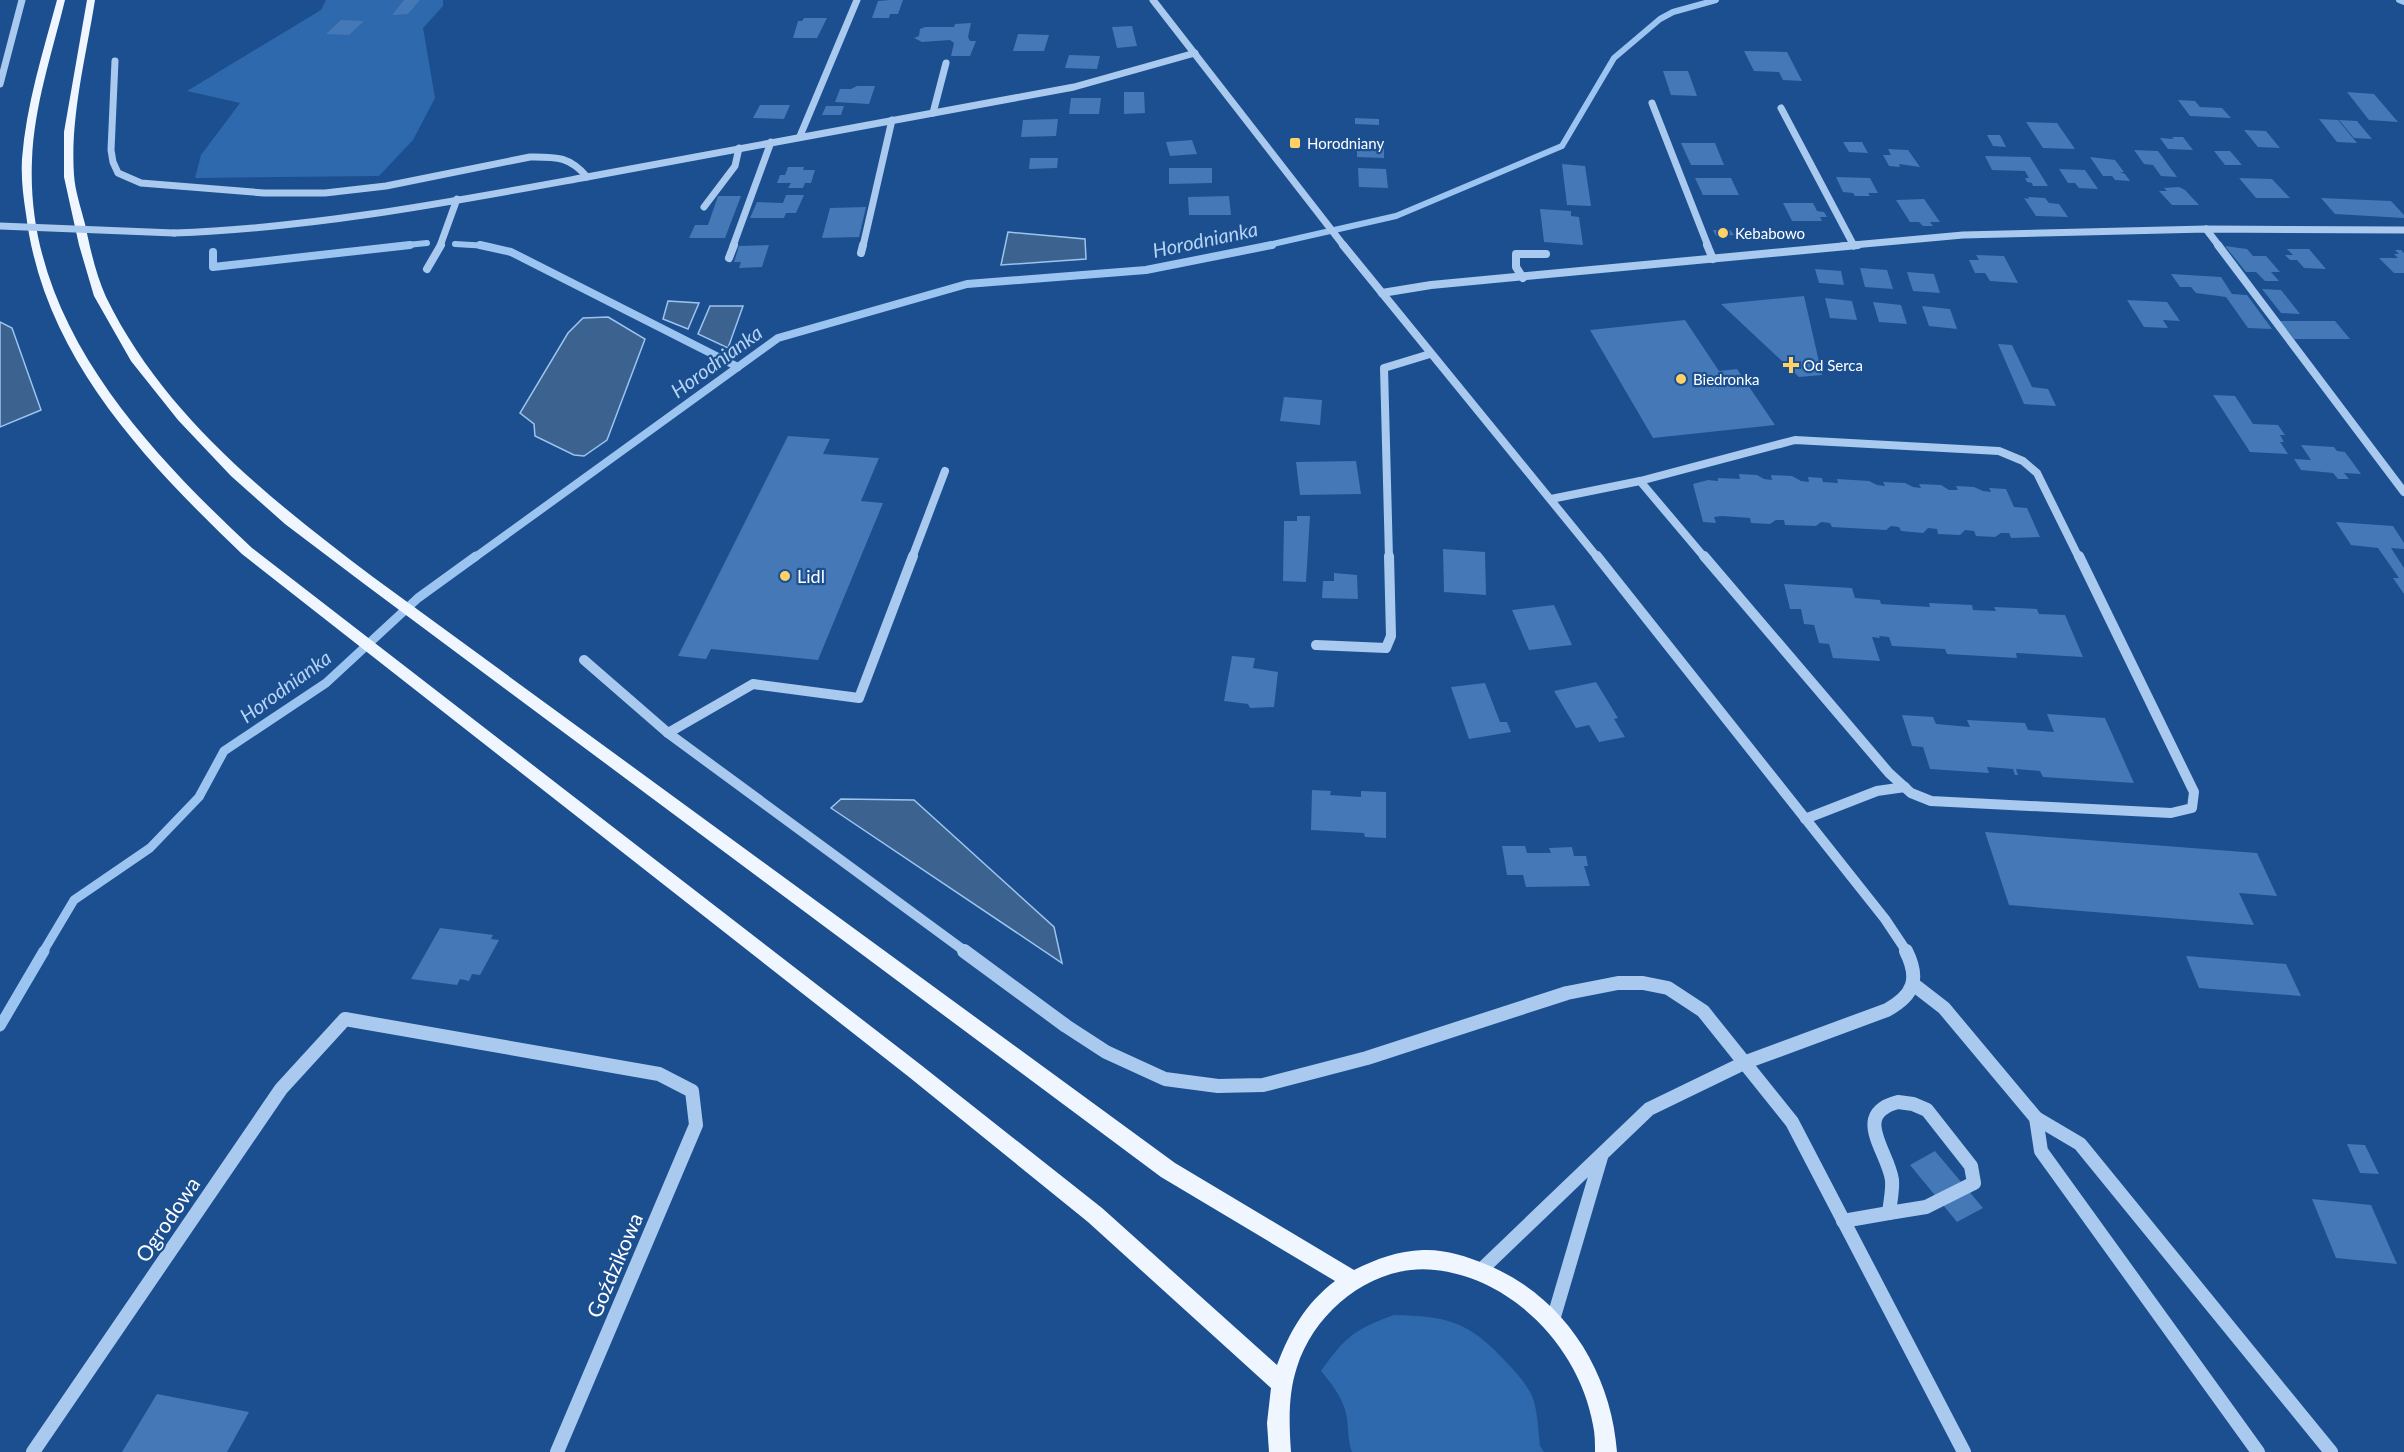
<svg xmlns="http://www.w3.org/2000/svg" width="2404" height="1452" viewBox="0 0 2404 1452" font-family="Lato,sans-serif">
  <rect width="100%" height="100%" fill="#1b4f8f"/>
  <g fill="#2e69ad">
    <polygon points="326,0 443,0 443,6 423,28 435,98 413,140 379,176 195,178 201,155 240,103 187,91 321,10"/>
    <path d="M1394 1315C1448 1316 1470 1322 1507 1363 1516 1372 1527 1385 1532 1396 1538 1411 1538 1430 1540 1446L1544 1452H1352C1347 1439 1349 1426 1346 1413 1342 1397 1331 1383 1321 1371 1345 1337 1355 1329 1394 1315Z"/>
  </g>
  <g fill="#3c6290" stroke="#9cc4f0" stroke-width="1.5">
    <polygon points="1008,232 1085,239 1086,259 1001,265"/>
    <polygon points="668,301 699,303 688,329 663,319"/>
    <polygon points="710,306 743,306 728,348 698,334"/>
    <polygon points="608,317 645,339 607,440 584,456 574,455 535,436 534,424 520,413 568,333 583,318"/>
    <polygon points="0,322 12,328 41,410 0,427"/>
    <polygon points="841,799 914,800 1054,927 1062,963 831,808"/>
  </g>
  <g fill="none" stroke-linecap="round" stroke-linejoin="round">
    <g stroke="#9cc4f0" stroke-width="6">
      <polyline points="2399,0 2404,2"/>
      <polyline points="455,244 489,246"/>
      <polyline points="397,246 427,243"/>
      <polyline points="1264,246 1396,216 1562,146 1614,58 1660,19 1673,12 1716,0"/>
    </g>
    <g stroke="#9cc4f0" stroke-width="8">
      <polyline points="480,245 511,252 738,367"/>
      <polyline points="213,252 213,267 410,245"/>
      <polyline points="474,558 778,338 967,284 1146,270 1272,245"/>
    </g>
    <polyline stroke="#9cc4f0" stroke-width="9" points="43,952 74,900 150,848 199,797 224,751 326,683 418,598 476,556"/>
    <polyline stroke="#9cc4f0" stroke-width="11" points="0,1026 44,951"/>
  </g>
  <g fill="#4478b7">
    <polygon points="404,0 420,0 408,14 392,15"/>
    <polygon points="890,0 903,0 898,14 890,14 889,18 872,18 878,1"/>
    <polygon points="804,18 827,18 817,38 793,38 798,21 802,21"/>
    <polygon points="341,20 364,21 349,35 326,34"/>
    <polygon points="971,23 968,37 970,41 976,41 970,56 951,56 954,43 950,40 922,42 914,38 919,36 920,29 925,27 954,27 955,24"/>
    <polygon points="1132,26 1137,46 1117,48 1112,27"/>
    <polygon points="1018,34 1049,35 1044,51 1013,51"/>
    <polygon points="1744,51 1787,52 1802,81 1783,80 1779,72 1754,71"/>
    <polygon points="1069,55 1100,56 1097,69 1065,68"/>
    <polygon points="1663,71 1688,71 1697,96 1671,95"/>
    <polygon points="857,86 875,86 869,104 835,102 840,89 851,89"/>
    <polygon points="1124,92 1144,92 1145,113 1124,114"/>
    <polygon points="2347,92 2374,94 2398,122 2369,120"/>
    <polygon points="1071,98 1101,98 1099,114 1069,114"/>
    <polygon points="2178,100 2195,101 2200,107 2222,108 2231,118 2190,116"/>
    <polygon points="760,105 790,105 784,119 753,118"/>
    <polygon points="826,106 844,106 841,115 822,115"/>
    <polygon points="1355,118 1379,119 1379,125 1355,124"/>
    <polygon points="1058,119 1056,136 1021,137 1023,120"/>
    <polygon points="2319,119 2338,120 2357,143 2337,142"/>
    <polygon points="2339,120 2357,121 2372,139 2354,138"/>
    <polygon points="2026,122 2057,123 2075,149 2043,148"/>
    <polygon points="2244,130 2266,131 2280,148 2258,147"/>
    <polygon points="1987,135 2000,135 2006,147 1993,146"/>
    <polygon points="2172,137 2183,137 2193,150 2168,149 2160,138 2174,139"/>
    <polygon points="1192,140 1197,154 1170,156 1166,142"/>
    <polygon points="1357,141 1384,142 1384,158 1357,157"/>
    <polygon points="1843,142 1862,142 1868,153 1849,152"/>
    <polygon points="1681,143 1715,143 1724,165 1691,165"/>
    <polygon points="1888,149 1908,150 1920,167 1899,164 1900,167 1889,166 1883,155 1891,155"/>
    <polygon points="2134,150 2158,151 2177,177 2161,176 2153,165 2144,164"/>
    <polygon points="2214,151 2230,151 2242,165 2225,165"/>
    <polygon points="1985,156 2030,157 2048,186 2033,186 2032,183 2027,182 2025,178 2029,178 2025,171 1992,170"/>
    <polygon points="2090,157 2115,160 2124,172 2120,172 2125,174 2130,181 2115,180 2112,176 2103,176"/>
    <polygon points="1030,158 1058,158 1057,168 1029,169"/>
    <polygon points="1562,164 1585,166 1591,206 1567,205"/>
    <polygon points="788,167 804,167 803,170 815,170 811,183 805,183 803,188 788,188 791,183 777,183 780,175 785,175"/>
    <polygon points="1169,168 1212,168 1212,183 1169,184"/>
    <polygon points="1358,168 1386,169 1388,188 1359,187"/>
    <polygon points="2059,169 2085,170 2098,189 2079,188 2075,183 2068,183"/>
    <polygon points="1836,177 1870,178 1878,193 1868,193 1870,196 1855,196 1853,193 1843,192"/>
    <polygon points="1695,178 1731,178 1739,195 1703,195"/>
    <polygon points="2239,178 2272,179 2290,198 2256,198"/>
    <polygon points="2179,187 2185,190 2199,205 2172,205 2159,191 2167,191 2164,188"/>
    <polygon points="786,195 804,195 796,213 786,213 784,218 750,218 757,202 783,203"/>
    <polygon points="718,196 741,196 725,238 689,238 695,225 708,225"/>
    <polygon points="1229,196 1231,215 1189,215 1188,197"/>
    <polygon points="2028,197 2045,198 2049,203 2059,204 2068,217 2036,216 2024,198 2029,199"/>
    <polygon points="2321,198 2391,201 2404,215 2404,218 2335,214"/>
    <polygon points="1924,199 1940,222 1930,222 1933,226 1923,226 1919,222 1910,222 1896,200"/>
    <polygon points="1783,203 1813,203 1817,211 1824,212 1827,217 1820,217 1822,221 1792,221"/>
    <polygon points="866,207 859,237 822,238 830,208"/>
    <polygon points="1540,209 1571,211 1571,216 1579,217 1583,245 1544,242"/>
    <polygon points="1245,230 1251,238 1218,245 1212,237"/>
    <polygon points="1713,230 1730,230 1734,235 1716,236"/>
    <polygon points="769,245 762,267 739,268 741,262 734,262 739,246"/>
    <polygon points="2225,246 2247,249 2253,256 2266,256 2280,272 2271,272 2279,281 2265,281 2256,272 2246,272"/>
    <polygon points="2287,249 2309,249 2326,269 2304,268 2297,260 2290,260 2285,255 2293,255"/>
    <polygon points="2395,250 2401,250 2404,253 2404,273 2394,273 2379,258 2398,258 2394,254 2399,254"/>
    <polygon points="1976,255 2004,256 2018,283 1990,281 1985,273 1975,273 1969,260 1979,260"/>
    <polygon points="1860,268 1887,270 1893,289 1865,287"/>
    <polygon points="1815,269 1841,271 1844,285 1819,283"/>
    <polygon points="1907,272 1934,274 1940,293 1913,291"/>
    <polygon points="2171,274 2221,277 2232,294 2247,295 2272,329 2248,328 2226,297 2196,293 2191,287 2180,287"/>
    <polygon points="2262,289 2281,290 2300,314 2281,313"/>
    <polygon points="1804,296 1822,375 1799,377 1721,304"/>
    <polygon points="1825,298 1852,301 1857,320 1830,318"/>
    <polygon points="2127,300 2167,302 2180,321 2163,320 2168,328 2144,327"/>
    <polygon points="1873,302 1901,305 1907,324 1879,322"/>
    <polygon points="1922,306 1950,309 1957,329 1929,326"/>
    <polygon points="1685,320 1719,371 1737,369 1775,425 1653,438 1590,330"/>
    <polygon points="2280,321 2335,321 2350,339 2294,339"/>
    <polygon points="1998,344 2012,345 2032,387 2048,389 2056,406 2024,404"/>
    <polygon points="2213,395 2235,396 2253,424 2278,425 2285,435 2280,435 2284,442 2280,442 2288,454 2250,452"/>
    <polygon points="1284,397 1322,400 1320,425 1280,421"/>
    <polygon points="788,436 830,439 823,454 879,458 861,501 883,503 818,660 711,649 706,659 678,656"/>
    <polygon points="2301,445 2334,447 2337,451 2345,452 2361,474 2344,473 2349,479 2338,479 2333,473 2301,470 2294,459 2311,460"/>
    <polygon points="1356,461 1361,494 1300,495 1296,462"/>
    <polygon points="1739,474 1757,475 1764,479 1772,480 1771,475 1792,476 1801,481 1809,482 1808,477 1822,478 1823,482 1838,483 1837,479 1869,481 1877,485 1885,486 1883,482 1905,483 1913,487 1921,488 1919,484 1941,485 1949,490 1958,490 1956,486 1974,487 1983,491 1991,492 1989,488 2006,489 2014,507 2027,508 2040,537 2011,538 2009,533 2001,533 1995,537 1976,536 1974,531 1965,530 1960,535 1938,534 1937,529 1928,528 1923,533 1901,531 1899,527 1891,526 1886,530 1832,527 1830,523 1821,522 1816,526 1785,525 1784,520 1776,520 1770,524 1751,523 1750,518 1722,516 1714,517 1716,523 1703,522 1693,484 1708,480 1718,481 1718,478 1740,479"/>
    <polygon points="1297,516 1310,516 1306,582 1283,581 1284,521 1297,521"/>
    <polygon points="2336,522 2393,526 2404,543 2404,549 2391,548 2404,568 2404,594 2393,578 2399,578 2378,548 2351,545"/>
    <polygon points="1443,549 1485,552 1486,595 1444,592"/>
    <polygon points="1334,573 1357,575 1358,599 1322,598 1323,581 1334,581"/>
    <polygon points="1784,584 1852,588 1855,598 1880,600 1881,604 1930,607 1929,603 1972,605 1973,610 1996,611 1994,607 2037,609 2039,614 2065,615 2083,657 2016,653 2017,658 1947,654 1945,649 1892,646 1889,637 1879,636 1880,638 1872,637 1880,661 1833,658 1829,644 1819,643 1814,625 1804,624 1801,609 1790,609"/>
    <polygon points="1554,605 1572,645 1529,650 1512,610"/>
    <polygon points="1232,656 1255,658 1253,668 1278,672 1274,707 1250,708 1248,704 1224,701"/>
    <polygon points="1596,682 1618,718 1614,719 1625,737 1599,742 1589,725 1576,728 1554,691"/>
    <polygon points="1485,683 1500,722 1507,722 1511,732 1469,739 1451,687"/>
    <polygon points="2047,714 2105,718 2134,783 2043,777 2040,771 2016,769 2018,775 2015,775 2013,769 1987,767 1989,773 1930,769 1923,747 1912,746 1902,715 1933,717 1936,724 1970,727 1967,720 2025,723 2028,730 2054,732"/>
    <polygon points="1312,790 1331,791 1330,795 1361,797 1361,791 1386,792 1386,838 1365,837 1364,833 1311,830"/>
    <polygon points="1985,832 2257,853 2277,896 2239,893 2254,925 2009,905"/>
    <polygon points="1502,846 1525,846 1527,853 1551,853 1549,848 1572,847 1574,856 1586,856 1588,866 1584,866 1590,886 1526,887 1523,875 1507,875"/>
    <polygon points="440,928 493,935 491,939 499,940 480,975 472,974 469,981 460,979 457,985 411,979"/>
    <polygon points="2186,956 2286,964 2301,996 2199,988"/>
    <polygon points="2347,1144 2365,1145 2379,1174 2360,1173"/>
    <polygon points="1935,1151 1983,1208 1957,1222 1910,1165"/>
    <polygon points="2312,1199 2371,1205 2397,1264 2336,1258"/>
    <polygon points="157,1394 249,1412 227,1452 122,1452"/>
  </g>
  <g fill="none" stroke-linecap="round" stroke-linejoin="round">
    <g stroke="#a9c9ee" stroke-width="7">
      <polyline points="1153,0 1344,246"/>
      <path d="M115 61 111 150 113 162 118 173 141 183 264 193H325L386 186 530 157C556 157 569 156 587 177L1074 87 1195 53"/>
      <polyline points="0,84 22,0"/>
      <polyline points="1652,103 1708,246"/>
      <polyline points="1781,108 1854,246"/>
      <polyline points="933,113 946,63"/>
      <polyline points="800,136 857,0"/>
      <polyline points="704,207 735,166 739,148"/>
      <polyline points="2206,229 2219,246"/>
      <path d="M174 233C314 228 450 202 587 177"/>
      <polyline points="440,246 457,199"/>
      <polyline points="733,246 771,142"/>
      <polyline points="863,246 892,120"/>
      <polyline points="1842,246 1963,235 2206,229 2404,230"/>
    </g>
    <g stroke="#a9c9ee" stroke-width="8">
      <polyline points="1343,245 1598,558"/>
      <polyline points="1707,245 1713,259"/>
      <polyline points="2218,245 2404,492"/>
      <polyline points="861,253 863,245"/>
      <polyline points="729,258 734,245"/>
      <polyline points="427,269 441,245"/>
      <polyline points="1523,278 1516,267 1516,254 1546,254"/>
      <polyline points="1382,293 1431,285 1858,245"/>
      <polyline points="1640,481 1705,558"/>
      <polyline points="1640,481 1795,440 1999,451 2023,461 2037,473 2079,558"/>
      <polyline points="1551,499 1640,481"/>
      <polyline points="912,558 945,471"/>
      <polyline points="1389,558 1384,368 1430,354"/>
    </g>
    <g stroke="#a9c9ee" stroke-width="10">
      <polyline points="1597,556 1885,919 1907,952"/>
      <polyline points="1704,556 1889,773 1911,793 1931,801 2171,813 2192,808 2194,792 2079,556"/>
      <polyline points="1316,645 1386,648 1391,636 1389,556"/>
      <polyline points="584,660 668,733 966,952"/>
      <polyline points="668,733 753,684 859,698 913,556"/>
      <polyline points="1805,819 1877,791 1905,787"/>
    </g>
    <g stroke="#a9c9ee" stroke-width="14">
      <polyline points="964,951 1066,1026 1106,1052 1165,1079 1218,1086 1263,1085 1367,1058 1567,993 1618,983 1643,983 1668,988 1703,1011 1792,1122 1964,1452"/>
      <polyline points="1913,984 1944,1008 2036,1118 2080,1144 2331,1452"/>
      <path d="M1898 1102 1913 1104 1927 1110 1971 1166 1974 1183 1926 1207 1889 1213C1890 1203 1893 1190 1892 1180 1888 1151 1851 1114 1898 1102Z"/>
      <polyline points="2036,1118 2041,1151 2258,1452"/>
      <polyline points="1843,1221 1889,1213"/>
      <path d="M1481 1270 1649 1109 1746 1062 1887 1010C1914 995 1920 979 1906 951"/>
      <polyline points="1553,1320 1601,1157"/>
      <polyline points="33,1452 281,1089 345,1019 659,1074 692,1091 696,1125 557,1452"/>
    </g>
    <path fill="#f0f6ff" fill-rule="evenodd" d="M57 0H65C52 53 34 106 32 160 25 321 143 446 252 548L921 1065 1102 1208 1277 1365C1290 1331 1305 1304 1335 1281L1161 1177 363 583 285 524 231 476 178 420 131 361 94 296 79 245 64 177V132L87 0H95C86 57 70 117 74 175 75 191 81 208 85 224 90 248 96 275 106 297 164 416 270 499 373 577L1175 1163 1354 1270C1376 1259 1398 1251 1423 1250 1444 1249 1466 1256 1485 1264 1563 1295 1611 1370 1617 1452H1595C1595 1443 1595 1434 1593 1425 1580 1349 1513 1278 1435 1270 1374 1263 1315 1310 1297 1367 1288 1394 1289 1423 1291 1452H1269L1267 1423 1271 1388 1088 1222 909 1077 242 554C144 460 43 355 26 214 23 195 21 178 22 159 26 105 43 52 57 0Z"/>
    <polyline stroke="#a9c9ee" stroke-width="7" points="0,226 174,233"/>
  </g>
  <g fill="#ffd166" stroke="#1b4f8f" stroke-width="2">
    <rect x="1289" y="137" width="12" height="12" rx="3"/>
    <circle cx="1723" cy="233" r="6"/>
    <path d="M1788 356h6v6h6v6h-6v6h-6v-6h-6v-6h6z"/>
    <circle cx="1681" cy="379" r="6"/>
    <circle cx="785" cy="576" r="6"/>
  </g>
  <g text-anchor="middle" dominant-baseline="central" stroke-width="4.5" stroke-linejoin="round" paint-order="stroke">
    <g font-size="15" fill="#fff" stroke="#1b4f8f" text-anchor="start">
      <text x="1307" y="143">Horodniany</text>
      <text x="1735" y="233">Kebabowo</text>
      <text x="1803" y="365">Od Serca</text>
      <text x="1693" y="379">Biedronka</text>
    </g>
    <g font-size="18" fill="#fff" stroke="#1b4f8f" text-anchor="start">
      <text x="797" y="576">Lidl</text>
    </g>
    <g font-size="20" font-style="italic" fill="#b5d3f5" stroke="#1b4f8f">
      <text transform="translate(1205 239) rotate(-12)">Horodnianka</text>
      <text transform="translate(716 361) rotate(-36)">Horodnianka</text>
      <text transform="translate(285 686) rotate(-36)">Horodnianka</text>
    </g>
    <g font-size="21" fill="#fff" stroke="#1b4f8f">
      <text transform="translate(167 1219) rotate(-56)">Ogrodowa</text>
      <text transform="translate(614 1265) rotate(-67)">Goździkowa</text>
    </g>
  </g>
</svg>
